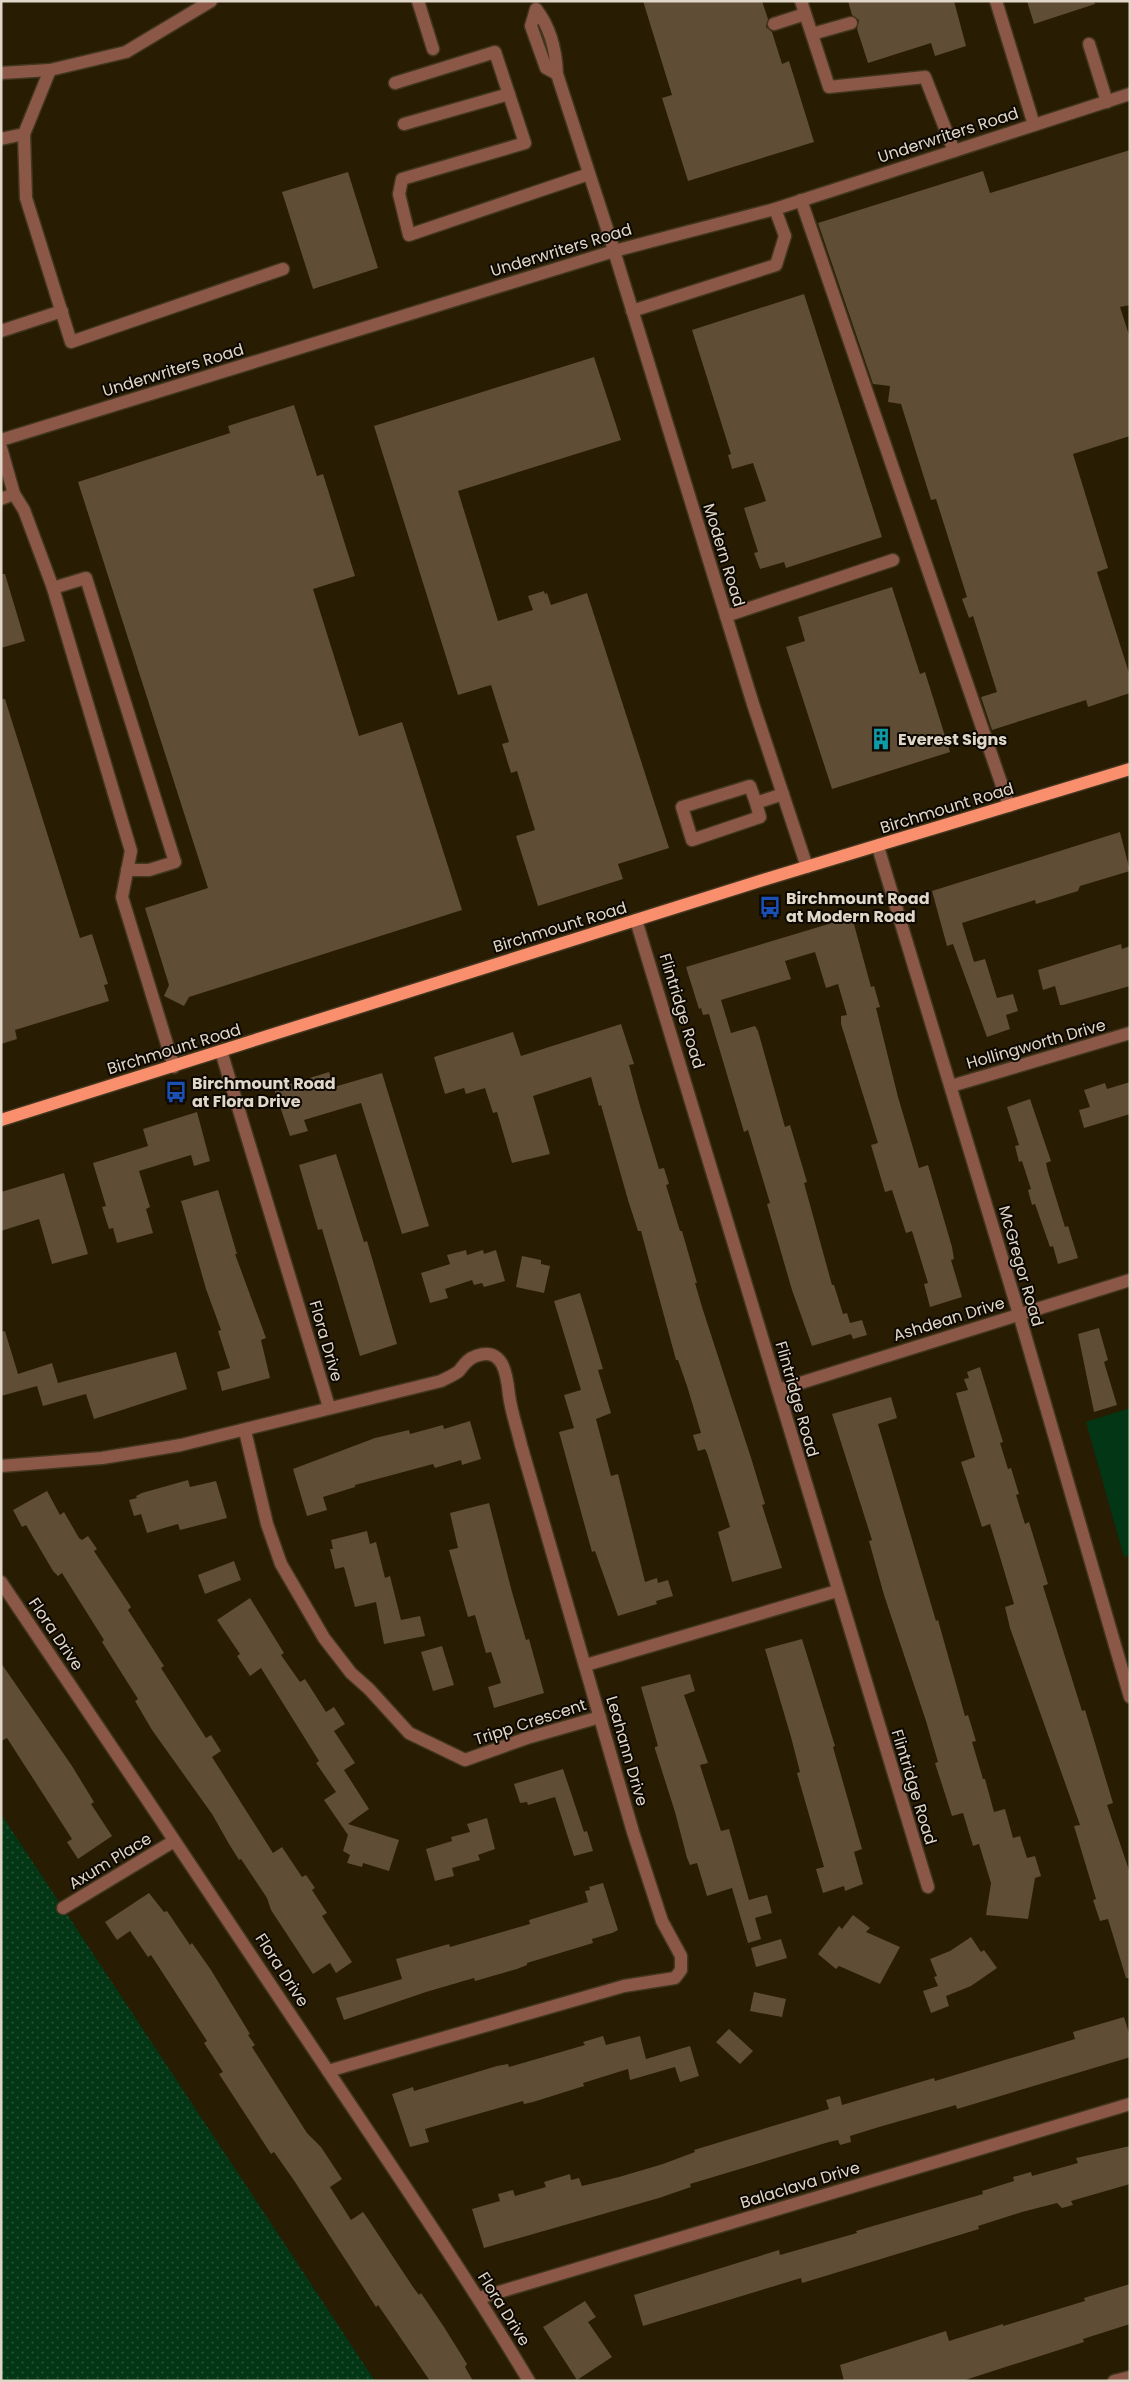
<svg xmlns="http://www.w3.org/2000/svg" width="1131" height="2382" viewBox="0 0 1131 2382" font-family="Poppins,sans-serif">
  <defs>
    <pattern id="grass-dots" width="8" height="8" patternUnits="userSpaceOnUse" patternTransform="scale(1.25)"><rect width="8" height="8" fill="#023614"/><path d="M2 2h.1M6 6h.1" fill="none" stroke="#275235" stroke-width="1.8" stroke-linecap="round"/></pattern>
  </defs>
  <rect width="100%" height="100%" fill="#281c03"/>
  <polygon fill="url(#grass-dots)" points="1,1814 375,2381 1,2381"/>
  <polygon fill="#023614" points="1130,1408 1130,1555 1124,1557 1086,1422"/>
  <g fill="#5f4d35">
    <polygon points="643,1 762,1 768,19 766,27 772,32 782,64 789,61 814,142 688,181 662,98 672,95"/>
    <polygon points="848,1 954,1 966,46 935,56 931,43 868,63 857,29 859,20 852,15"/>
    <polygon points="1027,1 1094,1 1095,4 1034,24"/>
    <polygon points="1130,150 1130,305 1120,307 1130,338 1130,436 1073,454 1108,568 1097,572 1130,676 1130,693 1088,707 1086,700 992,730 981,697 997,692 973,616 969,618 962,599 967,597 936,499 931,500 901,404 888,402 890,386 873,384 818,223 983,171 990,193"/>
    <polygon points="348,172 378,268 313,289 282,192"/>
    <polygon points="804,294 882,537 786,568 784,562 760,569 754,553 758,552 744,508 766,501 753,463 732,469 728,455 731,454 692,330"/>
    <polygon points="594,357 621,440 458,491 498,621 533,610 528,596 544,591 545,594 547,593 551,605 587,593 669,848 618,864 623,879 538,906 516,836 535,830 517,771 511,773 502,744 509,742 491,685 458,695 374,426"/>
    <polygon points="294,405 317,476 323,474 355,576 313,589 359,736 402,722 462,910 189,997 184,1006 164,996 169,985 145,908 208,888 78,482 230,433 228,426"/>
    <polygon points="1,574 5,574 25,641 1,648"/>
    <polygon points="892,587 920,674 925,672 950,752 832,789 786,647 805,641 798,617"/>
    <polygon points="1,699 5,699 80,938 92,934 108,984 104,985 109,1001 15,1030 17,1039 1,1044"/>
    <polygon points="1120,832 1130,871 1080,886 1078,891 1036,904 1035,900 962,923 974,962 985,959 997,998 1013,994 1018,1011 1006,1015 1010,1029 987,1037 953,944 947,946 932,891"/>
    <polygon points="852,917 871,987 874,986 880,1007 876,1008 898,1097 919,1168 928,1165 952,1247 954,1259 951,1260 962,1297 930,1307 924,1284 928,1283 912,1231 906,1233 892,1190 885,1192 871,1145 878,1143 841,1024 841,1016 847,1015 838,984 826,988 815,952 785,961 791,979 721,1000 731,1033 755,1026 758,1031 785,1127 790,1125 807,1182 804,1183 832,1285 834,1285 843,1314 847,1313 850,1323 862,1320 867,1335 853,1339 851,1334 812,1346 792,1290 767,1204 770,1203 748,1130 744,1132 709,1014 703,1015 701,1008 699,1009 686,967"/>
    <polygon points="1121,944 1122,949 1130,946 1130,986 1063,1005 1060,1005 1055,986 1043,990 1038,970"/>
    <polygon points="621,1024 634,1064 629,1065 640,1106 659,1169 664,1168 669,1184 666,1185 680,1231 682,1231 697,1283 695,1283 702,1307 752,1461 765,1504 762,1505 782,1568 732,1582 718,1532 730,1527 707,1453 705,1449 698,1451 693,1435 701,1433 688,1389 678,1360 676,1360 641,1231 638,1231 628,1200 601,1105 599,1106 591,1077 533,1096 550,1154 512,1163 497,1112 493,1113 485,1088 466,1094 464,1088 445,1094 434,1057 513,1032 521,1056"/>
    <polygon points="329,1072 334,1087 382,1073 429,1226 402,1234 361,1103 304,1120 308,1131 290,1136 274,1089"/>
    <polygon points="1130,1082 1130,1114 1084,1128 1079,1110 1090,1107 1084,1090 1105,1083 1107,1089"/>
    <polygon points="1030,1099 1051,1161 1046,1163 1048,1172 1065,1227 1068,1226 1078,1258 1058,1264 1053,1246 1050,1247 1035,1204 1032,1205 1028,1190 1031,1189 1022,1161 1019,1162 1015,1146 1019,1145 1007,1107"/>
    <polygon points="197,1112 210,1161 194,1166 191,1155 139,1171 150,1207 146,1209 153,1233 117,1243 113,1228 109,1229 102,1207 106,1206 93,1163 148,1146 143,1129"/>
    <polygon points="336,1154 364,1242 367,1241 397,1344 360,1356 322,1229 318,1230 299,1165"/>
    <polygon points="64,1173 88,1254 52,1264 39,1219 1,1231 1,1192"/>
    <polygon points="218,1190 237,1254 235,1254 266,1338 261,1340 270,1378 222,1391 217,1372 230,1368 218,1331 221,1330 206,1289 181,1201"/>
    <polygon points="466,1250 467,1255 483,1250 484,1254 496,1250 505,1281 484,1287 482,1283 474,1285 472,1280 445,1289 448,1298 430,1303 421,1273 450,1264 447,1255"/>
    <polygon points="522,1256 541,1260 541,1264 550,1266 544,1293 516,1287"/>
    <polygon points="580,1293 603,1369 598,1370 611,1413 596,1419 611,1476 618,1474 645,1582 657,1578 658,1583 668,1580 673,1596 656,1601 657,1604 618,1616 595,1551 592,1552 559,1432 574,1428 564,1395 581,1390 554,1301"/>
    <polygon points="1099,1328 1108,1360 1104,1362 1117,1405 1094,1412 1078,1334"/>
    <polygon points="5,1331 18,1374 52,1363 58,1383 176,1352 187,1389 94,1419 86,1394 43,1406 37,1386 1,1396 1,1332"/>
    <polygon points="980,1367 1003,1442 1000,1443 1008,1469 1011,1468 1019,1494 1016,1495 1025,1524 1029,1522 1048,1584 1043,1586 1082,1711 1085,1710 1113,1803 1107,1805 1130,1873 1130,1978 1126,1978 1108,1919 1100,1921 1093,1900 1096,1899 1074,1826 1080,1825 1010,1628 1005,1607 1014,1604 1000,1557 990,1524 982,1527 961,1462 975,1457 956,1393 968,1390 964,1379 969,1378 967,1372"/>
    <polygon points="891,1397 897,1418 878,1424 936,1621 938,1620 965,1716 968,1715 976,1741 972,1742 983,1779 985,1779 994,1812 1005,1809 1013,1838 1020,1836 1027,1858 1035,1856 1041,1876 1035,1878 1028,1919 986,1915 991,1883 979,1844 973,1846 963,1813 952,1816 935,1763 938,1762 926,1721 884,1595 869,1541 872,1540 832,1414"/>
    <polygon points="470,1421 481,1459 462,1465 461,1460 435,1468 433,1464 355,1485 355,1487 323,1497 327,1510 307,1516 293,1469 375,1438 409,1430 410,1434 443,1425 444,1429"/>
    <polygon points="188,1480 190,1487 216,1481 227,1518 180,1530 178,1524 147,1533 141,1514 134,1516 129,1500 137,1498 136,1496 142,1493"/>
    <polygon points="47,1491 60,1515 64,1512 79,1538 82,1540 88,1536 97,1549 94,1551 131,1607 128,1610 164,1666 161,1668 206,1738 211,1735 221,1751 212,1757 273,1853 282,1847 302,1877 306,1875 315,1888 312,1890 327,1913 322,1916 352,1962 336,1973 330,1963 313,1974 271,1910 267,1898 241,1859 239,1860 229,1844 212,1814 152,1730 135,1701 138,1699 102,1642 104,1640 62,1573 58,1576 53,1571 26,1525 22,1527 13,1510"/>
    <polygon points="489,1503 512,1592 526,1640 529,1639 544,1693 494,1708 488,1687 501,1683 491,1652 486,1653 475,1615 468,1617 449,1550 458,1548 450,1513"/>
    <polygon points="367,1531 370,1544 376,1542 385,1578 390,1576 401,1620 420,1616 425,1636 384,1644 376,1602 355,1607 344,1567 335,1569 330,1549 333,1549 331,1540"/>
    <polygon points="234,1561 241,1580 205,1594 198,1575"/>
    <polygon points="250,1598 284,1653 281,1655 300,1682 305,1679 326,1712 334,1707 345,1724 334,1731 355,1763 344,1770 369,1809 348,1824 399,1840 389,1871 363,1863 362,1867 347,1863 350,1855 343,1851 348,1835 324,1800 336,1792 316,1763 319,1761 261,1668 250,1676 237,1656 240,1654 217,1620"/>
    <polygon points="802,1639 835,1746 833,1747 862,1849 854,1852 863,1884 845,1891 844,1886 823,1893 816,1869 824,1867 797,1773 800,1772 791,1737 765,1649"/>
    <polygon points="442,1646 454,1685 433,1691 421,1652"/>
    <polygon points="1,1663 72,1766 94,1802 91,1804 112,1836 78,1859 67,1842 72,1839 7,1738 1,1741"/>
    <polygon points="690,1674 695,1691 684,1695 708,1763 700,1765 721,1831 729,1829 749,1900 767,1895 772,1913 755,1918 761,1939 748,1943 732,1888 707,1896 697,1863 690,1865 687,1858 675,1812 655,1749 655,1747 658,1746 641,1687"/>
    <polygon points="563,1769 584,1832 587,1831 593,1851 574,1856 555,1797 528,1805 527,1802 520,1803 514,1784"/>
    <polygon points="487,1818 495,1849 478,1855 480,1860 452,1868 454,1876 435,1881 426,1849 452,1841 451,1837 470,1832 467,1824"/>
    <polygon points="603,1883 618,1930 612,1933 592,1939 593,1943 527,1963 527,1965 517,1969 475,1981 474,1978 426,1992 344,2020 336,1998 402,1979 396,1959 449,1944 450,1947 530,1924 529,1920 588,1902 585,1891 590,1890 589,1887"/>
    <polygon points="149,1893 164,1912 167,1911 190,1945 192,1943 211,1970 250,2034 248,2035 255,2045 252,2047 307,2133 321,2147 342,2179 330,2187 351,2220 363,2212 368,2219 413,2287 419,2295 421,2293 444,2327 467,2364 465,2367 473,2381 430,2381 378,2305 376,2307 293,2179 274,2152 271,2154 260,2137 219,2074 223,2072 204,2043 207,2041 151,1955 148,1957 130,1931 117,1940 105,1922"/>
    <polygon points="853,1915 870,1928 866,1932 900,1947 880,1984 839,1966 836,1969 818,1954 839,1926 842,1929"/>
    <polygon points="971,1937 981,1952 984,1950 997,1968 971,1986 946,1996 949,2006 931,2013 923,1991 938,1986 934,1977 937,1976 930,1959 950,1951"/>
    <polygon points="781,1939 787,1958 756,1967 751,1948"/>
    <polygon points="754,1992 786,1999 782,2017 750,2011"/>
    <polygon points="1124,2017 1130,2036 1130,2057 1124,2059 957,2109 956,2105 879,2127 850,2136 851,2142 840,2145 838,2140 829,2142 690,2184 691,2187 659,2198 484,2248 472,2209 500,2201 498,2194 513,2190 515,2196 546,2187 544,2182 570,2174 571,2180 579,2178 582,2186 619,2177 663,2164 695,2152 694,2150 829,2109 826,2100 840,2096 842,2105 934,2078 935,2081 1075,2039 1073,2032"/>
    <polygon points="729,2029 753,2051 740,2064 716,2042"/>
    <polygon points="603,2036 606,2045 640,2036 646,2059 690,2046 699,2076 680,2082 675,2067 630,2080 628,2069 583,2083 584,2086 533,2102 524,2104 523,2101 425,2129 429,2142 410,2147 392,2094 413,2087 414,2091 497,2066 508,2064 509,2067 585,2045 583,2042"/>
    <polygon points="1130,2146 1130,2184 1071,2201 1073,2205 1062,2208 1057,2203 1022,2212 978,2226 979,2229 822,2277 802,2283 801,2278 643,2326 634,2295 779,2250 780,2255 857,2233 856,2231 983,2194 982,2191 1014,2181 1013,2177 1031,2172 1032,2176 1078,2163 1076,2158"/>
    <polygon points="1130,2284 1130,2324 1083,2339 1084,2342 962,2381 844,2381 840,2365 946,2331 949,2341 1003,2324 1003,2326 1085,2301 1084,2298"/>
    <polygon points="585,2301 596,2317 588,2322 612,2357 577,2380 543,2327"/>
  </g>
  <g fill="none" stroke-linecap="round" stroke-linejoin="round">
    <g stroke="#42361f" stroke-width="15">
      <g id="minor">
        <polyline points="418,1 433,49"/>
        <polyline points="801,1 829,87 925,77 954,151"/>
        <polyline points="996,1 1034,125"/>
        <polyline points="774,24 805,14"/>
        <polyline points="812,34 851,23"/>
        <polyline points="1089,44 1107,102"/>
        <polyline points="1,73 50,70 126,52 211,1"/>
        <path d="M557 74 546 68 531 26 536 9C551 28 556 50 557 74L611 241 753 704 807 867"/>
        <polyline points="395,83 495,52 525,143 402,179 399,194 409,235 589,174"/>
        <polyline points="404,124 509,94"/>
        <polyline points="24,134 26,198 71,342 283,269"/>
        <polyline points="1,139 24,134 50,70"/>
        <polyline points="801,200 1009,806"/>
        <polyline points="632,311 776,265 785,236 775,209"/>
        <polyline points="1,331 62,311"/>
        <polyline points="1,440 614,251 775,209 1130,94"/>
        <polyline points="1,448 14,494 24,510 53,588 131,851 122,897 174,1067"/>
        <polyline points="1,499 14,494"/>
        <polyline points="53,588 86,578 175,862 149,870 127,870"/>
        <polyline points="726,616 893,560"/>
        <polyline points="756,803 760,817 692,840 682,807 750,786 756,803 783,794"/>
        <polyline points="878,847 1019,1314 1130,1697"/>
        <polyline points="636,920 928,1887"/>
        <polyline points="221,1051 329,1407"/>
        <polyline points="951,1086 1130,1033"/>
        <polyline points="778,1390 1130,1280"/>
        <polyline points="245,1431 267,1524 281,1564 324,1638 351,1673 369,1689 409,1733 465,1760 527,1738 600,1717"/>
        <path d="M1 1466 102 1458 181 1445 441 1381C447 1378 454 1375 459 1371 464 1365 467 1359 476 1356 504 1346 507 1376 509 1395 511 1411 517 1428 521 1445L633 1832 662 1921 681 1956V1970L675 1978 624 1986 328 2071"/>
        <path d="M1 1582C111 1746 221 1909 330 2074 398 2176 466 2276 529 2381"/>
        <polyline points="586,1665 837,1591"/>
        <polyline points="63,1908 174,1841"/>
        <polyline points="479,2298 1130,2104"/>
        <polyline points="1114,2381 1130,2377"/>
      </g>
    </g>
    <g stroke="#42361f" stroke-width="15">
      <polyline id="major" points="1,1120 763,880 1130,769"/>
    </g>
    <use href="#minor" stroke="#8b5848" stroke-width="12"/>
    <use href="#major" stroke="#fa8f6e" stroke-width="12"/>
  </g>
  <defs>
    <g id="building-bare" transform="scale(1.725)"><path d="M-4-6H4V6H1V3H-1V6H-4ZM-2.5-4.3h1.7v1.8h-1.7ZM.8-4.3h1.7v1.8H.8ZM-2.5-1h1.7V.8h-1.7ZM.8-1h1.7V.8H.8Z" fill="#0f9aa8" stroke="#0d0801" stroke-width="2.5" paint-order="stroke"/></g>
    <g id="bus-bare" transform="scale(1.725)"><path d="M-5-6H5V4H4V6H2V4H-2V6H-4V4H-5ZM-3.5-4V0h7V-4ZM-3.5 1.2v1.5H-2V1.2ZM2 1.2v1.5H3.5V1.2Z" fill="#1a4fb4" stroke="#0d0801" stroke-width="2.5" paint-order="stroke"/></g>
  </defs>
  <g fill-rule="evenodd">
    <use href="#building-bare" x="881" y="739"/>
    <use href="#bus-bare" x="770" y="907"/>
    <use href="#bus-bare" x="176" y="1092"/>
  </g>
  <g text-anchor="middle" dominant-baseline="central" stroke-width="4" stroke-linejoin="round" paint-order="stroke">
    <g font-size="16" fill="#e0d7c9" stroke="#0d0801">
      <text transform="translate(948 135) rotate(-18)">Underwriters Road</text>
      <text transform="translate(561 250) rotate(-17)">Underwriters Road</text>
      <text transform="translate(173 370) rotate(-17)">Underwriters Road</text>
      <text transform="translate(724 555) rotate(73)">Modern Road</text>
      <text transform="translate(947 808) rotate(-17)">Birchmount Road</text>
      <text transform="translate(560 927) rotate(-17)">Birchmount Road</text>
      <text transform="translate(682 1011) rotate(73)">Flintridge Road</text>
      <text transform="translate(1036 1044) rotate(-16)">Hollingworth Drive</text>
      <text transform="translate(174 1049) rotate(-17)">Birchmount Road</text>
      <text transform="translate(1021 1266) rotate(74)">McGregor Road</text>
      <text transform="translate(949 1319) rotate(-17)">Ashdean Drive</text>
      <text transform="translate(326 1341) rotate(74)">Flora Drive</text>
      <text transform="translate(797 1399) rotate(74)">Flintridge Road</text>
      <text transform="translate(56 1634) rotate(56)">Flora Drive</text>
      <text transform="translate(530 1722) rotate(-18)">Tripp Crescent</text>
      <text transform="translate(627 1751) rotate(74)">Leahann Drive</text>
      <text transform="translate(914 1787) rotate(73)">Flintridge Road</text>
      <text transform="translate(110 1861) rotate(-31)">Axum Place</text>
      <text transform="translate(282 1970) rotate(57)">Flora Drive</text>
      <text transform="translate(800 2185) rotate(-17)">Balaclava Drive</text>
      <text transform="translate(504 2309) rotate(58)">Flora Drive</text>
    </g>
    <g font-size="16" font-weight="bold" fill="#e0d7c9" stroke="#0d0801" text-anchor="start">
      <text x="898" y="739">Everest Signs</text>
      <text x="786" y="898">Birchmount Road<tspan x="786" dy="18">at Modern Road</tspan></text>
      <text x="192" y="1083">Birchmount Road<tspan x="192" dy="18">at Flora Drive</tspan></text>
    </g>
  </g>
  <rect width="1131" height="2382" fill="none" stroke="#e0d7c9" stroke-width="5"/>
</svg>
